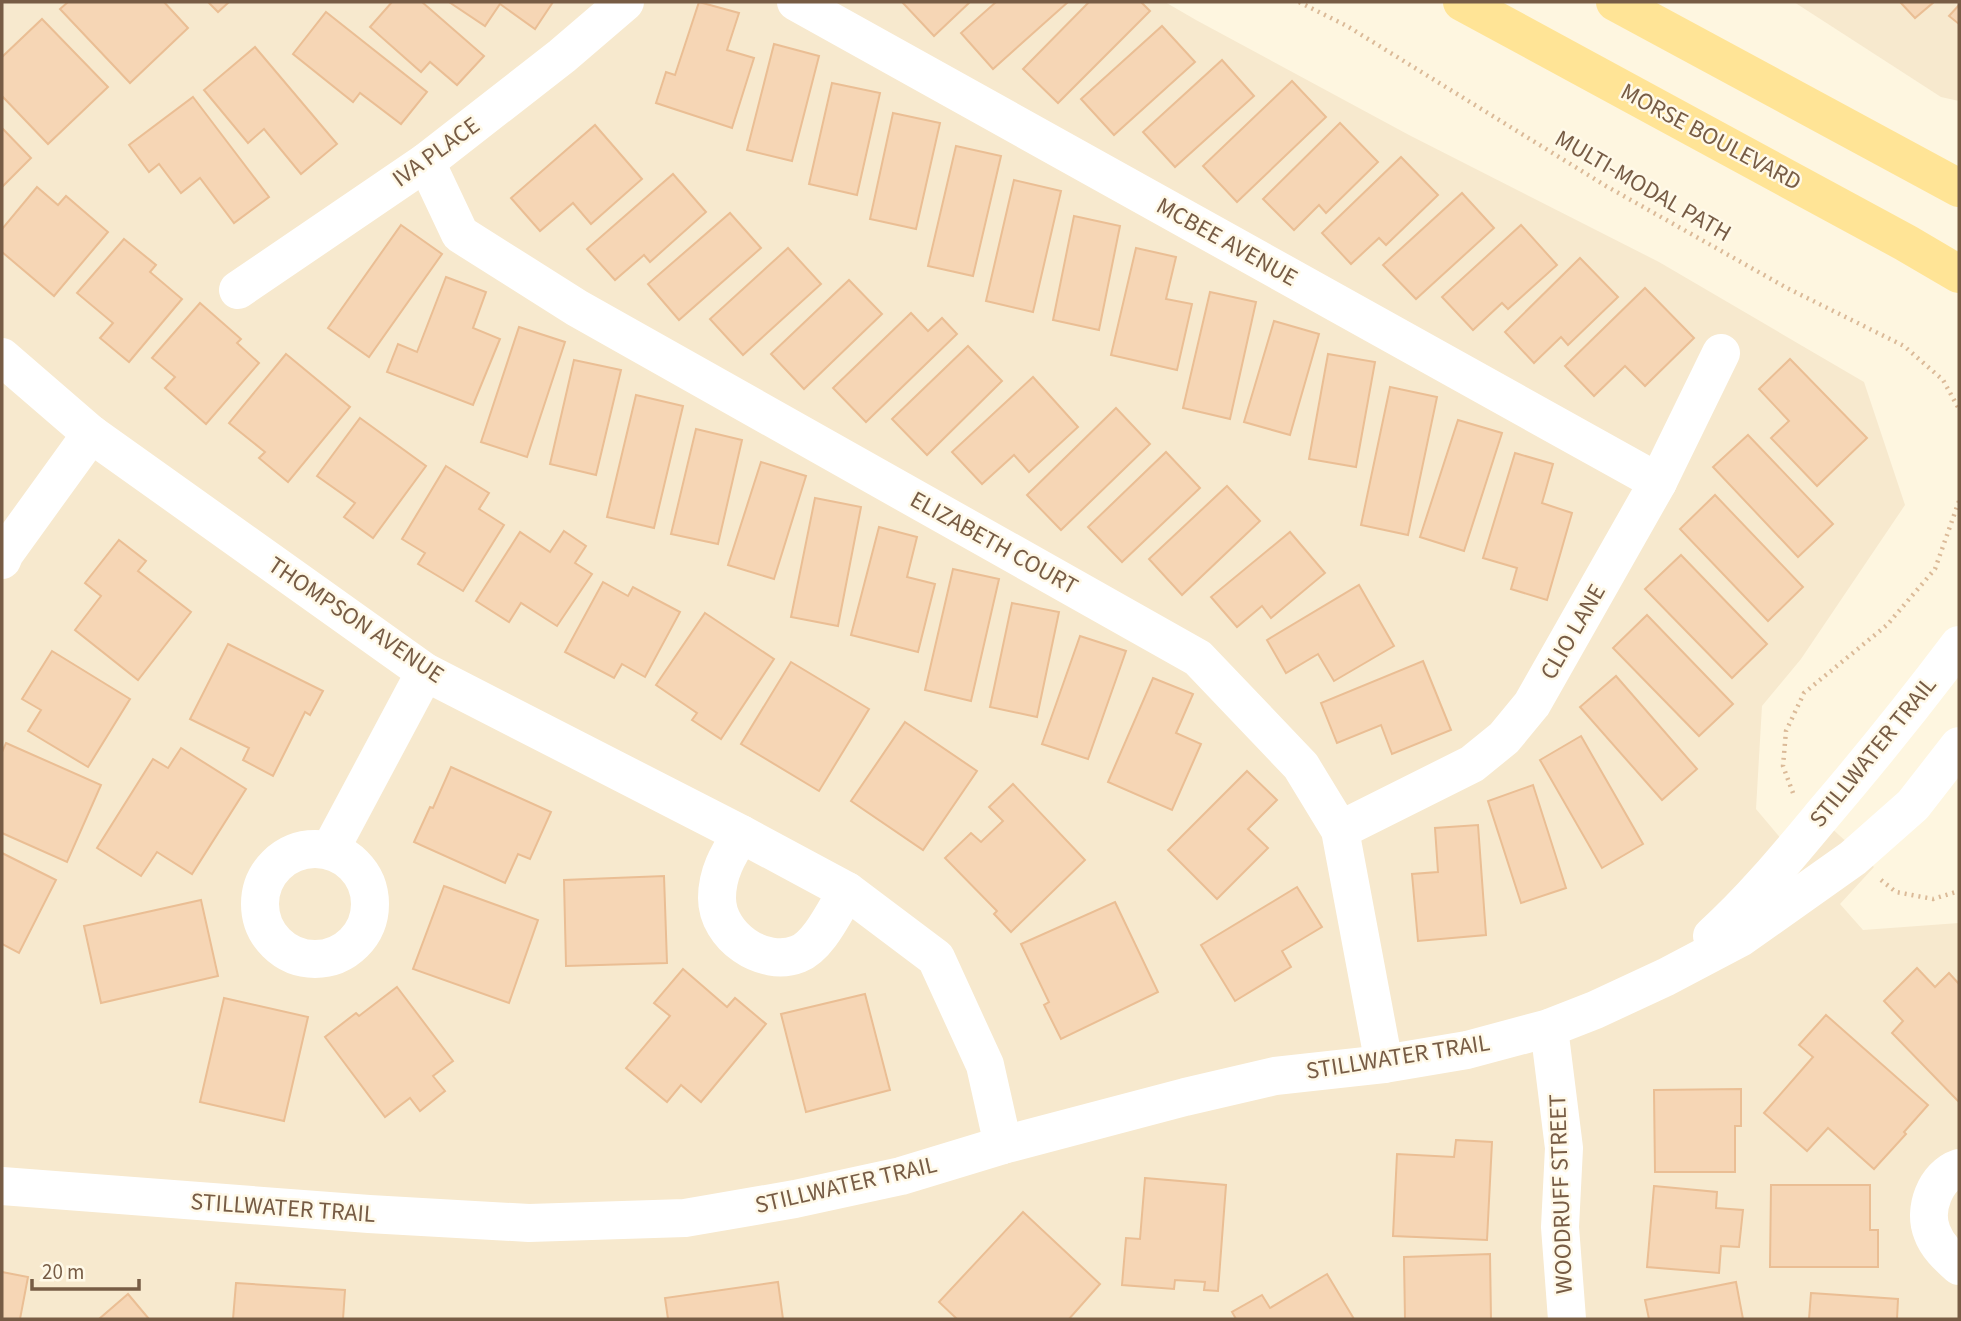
<svg xmlns="http://www.w3.org/2000/svg" width="1961" height="1321" viewBox="0 0 1961 1321" font-family="'Source Sans 3',sans-serif">
  <rect width="100%" height="100%" fill="#fef6e0"/>
  <g fill="#f7e9ce">
    <polygon points="2,2 1165,2 1196,20 1409,135 1659,262 1864,382 1905,505 1801,659 1762,706 1756,809 1788,847 1816,814 1874,867 1840,904 1863,930 1959,923 1959,1319 2,1319"/>
    <polygon points="1794,2 1959,2 1959,101 1941,97"/>
  </g>
  <g fill="#f6d6b5" stroke="#eabe94" stroke-width="2">
    <polygon points="68,2 164,2 188,28 130,83 60,9"/>
    <polygon points="208,2 229,2 218,12"/>
    <polygon points="392,2 422,2 484,56 457,85 430,62 421,72 370,27"/>
    <polygon points="449,2 553,2 535,29 500,4 485,26"/>
    <polygon points="699,2 739,13 727,50 754,58 732,128 656,103 666,72 675,75"/>
    <polygon points="902,2 970,2 934,36"/>
    <polygon points="996,2 1068,2 993,69 961,33"/>
    <polygon points="1089,2 1141,2 1150,11 1058,103 1023,69"/>
    <polygon points="1900,2 1934,2 1915,18"/>
    <polygon points="1959,5 1959,24 1949,16"/>
    <polygon points="326,12 427,92 401,124 360,93 353,102 293,54"/>
    <polygon points="42,19 108,87 48,144 2,96 2,57"/>
    <polygon points="1162,26 1195,62 1114,135 1081,99"/>
    <polygon points="774,44 819,56 792,161 747,150"/>
    <polygon points="255,47 337,144 301,174 264,129 248,143 204,90"/>
    <polygon points="1222,60 1254,96 1175,167 1143,132"/>
    <polygon points="1292,81 1326,117 1237,202 1203,166"/>
    <polygon points="832,83 880,93 857,195 809,184"/>
    <polygon points="193,97 269,197 234,223 200,178 181,193 159,164 149,172 129,145"/>
    <polygon points="893,113 940,123 916,229 870,219"/>
    <polygon points="1340,123 1378,162 1326,213 1319,205 1294,230 1263,199"/>
    <polygon points="595,125 642,179 591,224 573,203 540,231 511,198"/>
    <polygon points="2,128 31,158 2,187"/>
    <polygon points="956,146 1001,156 973,276 928,266"/>
    <polygon points="1401,157 1438,195 1386,245 1379,238 1351,264 1322,233"/>
    <polygon points="673,174 706,212 650,262 644,255 615,280 587,249"/>
    <polygon points="1014,180 1061,191 1033,312 986,301"/>
    <polygon points="37,187 58,205 66,196 108,232 54,296 2,252 2,229"/>
    <polygon points="1462,193 1494,228 1416,299 1383,265"/>
    <polygon points="730,213 761,248 679,320 648,284"/>
    <polygon points="1074,216 1120,226 1099,330 1053,320"/>
    <polygon points="401,225 442,254 369,357 328,328"/>
    <polygon points="1521,225 1557,265 1508,309 1502,303 1473,330 1442,297"/>
    <polygon points="124,239 156,265 150,272 182,299 129,362 100,338 113,323 77,293"/>
    <polygon points="788,248 821,284 743,355 710,319"/>
    <polygon points="1136,248 1176,257 1166,299 1192,304 1177,370 1111,355"/>
    <polygon points="1580,258 1618,297 1568,345 1561,337 1534,363 1505,332"/>
    <polygon points="446,277 486,292 473,328 500,339 473,405 387,372 398,344 417,352"/>
    <polygon points="849,280 882,314 804,389 771,354"/>
    <polygon points="1645,288 1694,338 1645,386 1625,366 1594,396 1565,366"/>
    <polygon points="1210,292 1256,302 1230,419 1183,408"/>
    <polygon points="200,303 241,339 237,343 259,363 206,424 165,388 175,377 152,358"/>
    <polygon points="911,313 928,331 942,318 957,334 866,422 833,388"/>
    <polygon points="1274,321 1319,334 1290,435 1244,422"/>
    <polygon points="519,327 565,342 527,457 481,442"/>
    <polygon points="968,346 1002,381 927,455 892,419"/>
    <polygon points="286,354 350,407 288,482 259,458 265,452 229,423"/>
    <polygon points="1328,354 1375,362 1356,467 1309,459"/>
    <polygon points="1790,359 1867,438 1817,486 1771,438 1789,421 1759,389"/>
    <polygon points="574,360 621,370 596,475 550,464"/>
    <polygon points="1033,377 1078,427 1029,472 1014,455 982,484 952,452"/>
    <polygon points="1390,387 1437,397 1408,535 1361,525"/>
    <polygon points="636,395 683,406 654,528 607,517"/>
    <polygon points="1116,408 1150,444 1061,530 1027,495"/>
    <polygon points="360,418 426,466 373,538 344,517 355,503 317,476"/>
    <polygon points="1458,420 1502,433 1464,551 1420,537"/>
    <polygon points="696,429 742,440 718,544 671,534"/>
    <polygon points="1748,435 1833,524 1798,557 1713,467"/>
    <polygon points="1166,452 1200,488 1122,562 1088,527"/>
    <polygon points="1515,453 1553,464 1542,503 1572,513 1547,600 1511,589 1517,568 1483,558"/>
    <polygon points="761,462 806,476 774,579 728,565"/>
    <polygon points="446,466 489,493 479,509 504,525 463,591 418,564 425,553 402,539"/>
    <polygon points="1227,486 1260,521 1182,595 1149,559"/>
    <polygon points="1715,495 1803,587 1768,621 1680,529"/>
    <polygon points="815,498 861,507 838,626 791,617"/>
    <polygon points="879,527 917,537 907,577 935,584 918,652 851,635"/>
    <polygon points="564,531 586,546 575,563 592,574 557,626 521,603 509,622 476,601 520,532 550,552"/>
    <polygon points="1290,532 1325,573 1271,618 1262,606 1237,627 1211,597"/>
    <polygon points="119,540 146,561 138,571 191,612 138,680 75,630 101,596 85,583"/>
    <polygon points="1681,555 1767,644 1732,678 1645,589"/>
    <polygon points="953,569 999,579 971,701 925,690"/>
    <polygon points="603,582 628,596 633,587 680,612 645,677 622,664 614,678 565,652"/>
    <polygon points="1359,585 1394,646 1334,681 1318,654 1286,673 1267,640"/>
    <polygon points="1012,603 1059,612 1037,717 990,707"/>
    <polygon points="705,613 774,659 721,739 692,720 697,713 656,685"/>
    <polygon points="1647,615 1733,704 1699,736 1613,648"/>
    <polygon points="1080,636 1126,651 1088,759 1042,744"/>
    <polygon points="228,644 323,691 310,715 305,712 273,776 243,760 249,748 190,719"/>
    <polygon points="52,651 130,699 88,767 28,731 41,710 22,699"/>
    <polygon points="1423,661 1451,730 1392,754 1381,725 1337,743 1321,703"/>
    <polygon points="791,662 869,709 819,791 741,744"/>
    <polygon points="1616,676 1697,769 1662,800 1580,707"/>
    <polygon points="1153,678 1193,694 1176,733 1201,744 1172,810 1108,782"/>
    <polygon points="905,722 977,771 923,850 851,801"/>
    <polygon points="1581,736 1643,844 1602,868 1540,760"/>
    <polygon points="6,743 101,785 67,862 2,833 2,752"/>
    <polygon points="181,748 246,789 192,874 157,852 141,876 97,848 153,759 168,768"/>
    <polygon points="451,767 551,812 530,859 518,854 505,883 414,842 430,807 433,808"/>
    <polygon points="1247,771 1277,800 1248,829 1268,848 1217,899 1168,850"/>
    <polygon points="1013,784 1085,860 1011,932 994,914 997,911 945,858 971,833 981,842 1003,821 989,807"/>
    <polygon points="1533,785 1566,888 1521,903 1488,801"/>
    <polygon points="1478,825 1486,935 1418,941 1412,874 1438,872 1435,828"/>
    <polygon points="2,853 56,880 19,953 2,944"/>
    <polygon points="664,876 667,963 566,966 564,880"/>
    <polygon points="444,886 538,920 509,1003 413,969"/>
    <polygon points="1297,887 1322,927 1282,951 1291,967 1235,1001 1201,945"/>
    <polygon points="201,900 218,976 101,1003 84,926"/>
    <polygon points="1115,902 1158,992 1061,1039 1044,1005 1049,1002 1021,944"/>
    <polygon points="1917,968 1935,987 1949,973 1959,984 1959,1102 1892,1033 1903,1021 1884,1001"/>
    <polygon points="683,969 727,1007 735,998 766,1024 701,1102 681,1085 667,1102 626,1068 670,1016 654,1003"/>
    <polygon points="397,987 453,1061 433,1076 445,1091 420,1111 410,1098 385,1117 325,1037 356,1013 359,1016"/>
    <polygon points="865,994 890,1090 806,1112 781,1014"/>
    <polygon points="224,998 308,1017 284,1121 200,1102"/>
    <polygon points="1826,1015 1928,1105 1904,1132 1906,1134 1874,1169 1828,1128 1807,1151 1764,1113 1813,1057 1799,1045"/>
    <polygon points="1741,1089 1741,1126 1735,1126 1735,1172 1655,1172 1654,1090"/>
    <polygon points="1456,1140 1492,1142 1487,1240 1393,1236 1397,1154 1454,1157"/>
    <polygon points="1145,1178 1226,1185 1218,1291 1204,1290 1205,1282 1175,1280 1174,1289 1122,1285 1126,1238 1140,1239"/>
    <polygon points="1771,1185 1870,1185 1870,1230 1878,1230 1878,1267 1770,1267"/>
    <polygon points="1654,1186 1717,1192 1716,1208 1743,1210 1739,1247 1721,1246 1719,1273 1647,1267"/>
    <polygon points="1023,1212 1100,1284 1069,1319 957,1319 939,1302"/>
    <polygon points="1490,1254 1491,1319 1405,1319 1404,1257"/>
    <polygon points="2,1272 28,1277 20,1319 2,1319"/>
    <polygon points="1327,1274 1354,1319 1236,1319 1232,1312 1262,1295 1270,1308"/>
    <polygon points="778,1282 783,1319 668,1319 665,1298"/>
    <polygon points="1736,1282 1743,1319 1649,1319 1645,1300"/>
    <polygon points="236,1283 345,1290 343,1319 233,1319"/>
    <polygon points="1811,1293 1898,1299 1897,1319 1809,1319"/>
    <polygon points="128,1294 149,1319 99,1319"/>
  </g>
  <g fill="none" stroke-linecap="round" stroke-linejoin="round">
    <g stroke="#dbba98" stroke-width="4.5" stroke-dasharray="2 5" stroke-linecap="butt">
      <polyline points="1299,2 1347,26 1606,186 1787,288 1904,346 1943,380 1959,409"/>
      <polyline points="1793,793 1783,766 1786,731 1804,693 1887,625 1935,569 1959,501"/>
      <polyline points="1881,880 1896,892 1933,899 1959,891"/>
    </g>
    <g stroke="#fff" stroke-width="38">
      <polyline points="796,2 1658,482"/>
      <polyline points="426,162 460,234 577,308 1198,658 1301,766 1340,830 1384,1064"/>
      <polyline points="238,290 426,162 562,56 625,2"/>
      <polyline points="2,357 91,434 425,672 741,834 847,891 936,958 985,1065 1003,1145"/>
      <polyline points="2,560 5,553 91,434"/>
      <polyline points="1340,830 1472,764 1504,738 1532,704 1658,482 1721,353"/>
      <path d="M741 834C728 855 717 873 717 898 717 936 763 968 798 954 819 946 835 910 847 891"/>
      <circle cx="315" cy="904" r="55"/>
      <polyline points="330,850 425,672"/>
      <path d="M1712 936C1753 899 1789 855 1824 813 1871 758 1916 702 1959 645"/>
      <polyline points="1549,1028 1564,1148 1560,1227 1567,1319"/>
      <path d="M1959 1168C1935 1176 1923 1210 1932 1232 1937 1246 1948 1256 1959 1266"/>
      <polyline points="2,1186 369,1214 529,1223 685,1218 795,1199 901,1176 1003,1145 1185,1097 1275,1076 1384,1064 1467,1050 1549,1028 1595,1010 1666,977 1740,938 1853,858 1913,805 1959,746"/>
    </g>
    <g stroke="#ffe496" stroke-width="38">
      <polyline points="1462,2 1906,243 1959,274"/>
      <polyline points="1615,2 1959,188"/>
    </g>
  </g>
  <g text-anchor="middle" dominant-baseline="central" stroke-width="5" stroke-linejoin="round" paint-order="stroke">
    <g font-size="24" fill="#775c45" stroke="#fff9e8">
      <text transform="translate(1711 137) rotate(28)">MORSE BOULEVARD</text>
      <text transform="translate(436 152) rotate(-36)">IVA PLACE</text>
      <text transform="translate(1643 186) rotate(30)">MULTI-MODAL PATH</text>
      <text transform="translate(1227 242) rotate(29)">MCBEE AVENUE</text>
      <text transform="translate(994 543) rotate(29)">ELIZABETH COURT</text>
      <text transform="translate(356 620) rotate(34)">THOMPSON AVENUE</text>
      <text transform="translate(1573 632) rotate(-60)">CLIO LANE</text>
      <text transform="translate(1873 752) rotate(-51)">STILLWATER TRAIL</text>
      <text transform="translate(1398 1057) rotate(-9)">STILLWATER TRAIL</text>
      <text transform="translate(846 1185) rotate(-13)">STILLWATER TRAIL</text>
      <text transform="translate(1561 1194) rotate(-92)">WOODRUFF STREET</text>
      <text transform="translate(283 1208) rotate(4)">STILLWATER TRAIL</text>
    </g>
  </g>
  <rect width="1961" height="1321" fill="none" stroke="#775c45" stroke-width="7"/>
  <path d="M32 1279v10h107v-10" fill="none" stroke="#775c45" stroke-width="3.5"/>
  <text x="42" y="1279" font-size="21" fill="#775c45" stroke="#fff9e8" stroke-width="5" paint-order="stroke">20 m</text>
</svg>
